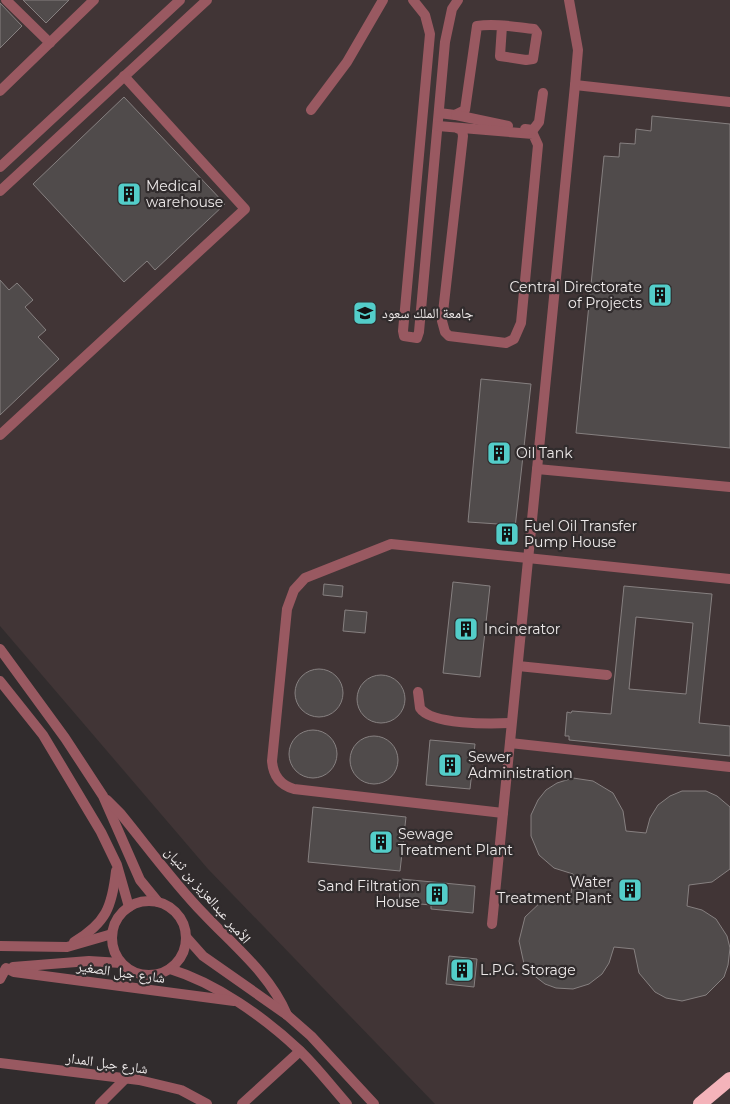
<svg xmlns="http://www.w3.org/2000/svg" width="730" height="1104" viewBox="0 0 730 1104" font-family="Montserrat,'Noto Naskh Arabic',sans-serif">
  <rect width="100%" height="100%" fill="#312c2d"/>
  <polygon fill="#413536" points="0,0 730,0 730,1104 435,1104 208,869 0,626"/>
  <g fill="#504b4b" stroke="#868080" fill-rule="evenodd">
    <polygon points="23,0 69,0 46,23"/>
    <polygon points="0,3 22,26 0,48"/>
    <polygon points="124,97 225,204 155,270 147,261 124,282 33,184"/>
    <polygon points="652,116 730,124 730,448 576,433 604,156 619,157 620,143 635,144 636,129 651,131"/>
    <polygon points="0,280 9,290 17,283 33,300 25,307 46,330 38,337 59,359 0,415"/>
    <polygon points="481,379 531,384 515,528 518,528 516,542 497,540 498,524 468,522"/>
    <polygon points="453,582 490,586 480,677 443,673"/>
    <polygon points="324,584 343,586 342,597 323,595"/>
    <path d="M624 586 712 594 699 723 730 726V756L569 740V736H565L567 712 571 713 572 711 611 714ZM636 617 693 623 686 694 629 689Z"/>
    <polygon points="345,610 367,612 365,633 343,631"/>
    <circle cx="319" cy="693" r="24"/>
    <circle cx="381" cy="699" r="24"/>
    <circle cx="313" cy="754" r="24"/>
    <circle cx="374" cy="760" r="24"/>
    <polygon points="430,740 475,744 470,789 426,785"/>
    <polygon points="573,778 593,781 613,793 623,811 626,831 646,833 650,818 658,805 670,796 682,791 706,791 717,796 730,807 730,869 712,882 689,885 687,906 702,910 716,919 727,936 730,948 728,965 724,977 706,995 682,1001 666,998 655,992 639,973 634,949 614,947 609,963 602,974 589,984 573,989 556,988 545,984 532,974 524,964 519,941 525,917 543,900 554,895 571,894 573,874 554,868 539,855 531,836 531,815 538,800 546,790 557,783"/>
    <polygon points="313,807 406,817 400,871 308,862"/>
    <polygon points="401,879 475,886 473,913 431,909 431,905 399,902"/>
    <polygon points="449,956 477,959 474,987 446,984"/>
  </g>
  <g fill="none" stroke-linecap="round" stroke-linejoin="round">
    <g stroke="#995961" stroke-width="10">
      <polyline points="6,0 50,43"/>
      <polyline points="413,0 425,15 430,34 403,331 404,336 417,338 419,332 445,42 452,9 458,0"/>
      <polyline points="575,85 730,102"/>
      <polyline points="0,91 94,0"/>
      <polyline points="311,110 347,62 383,0"/>
      <path d="M439 113 455 115 465 110 477 26C495 23 515 27 534 29L537 33 533 59 526 60 500 56 502 26"/>
      <polyline points="456,115 508,126"/>
      <polyline points="438,126 533,134 538,145 521,323 514,339 506,343 449,336 445,332 442,321 463,136 462,130 457,128"/>
      <polyline points="525,129 533,130 539,122 543,93"/>
      <polyline points="0,167 180,0"/>
      <polyline points="0,191 207,0"/>
      <polyline points="0,435 245,209 124,76"/>
      <polyline points="537,469 730,487"/>
      <polyline points="0,649 65,738 103,796 140,880 158,902"/>
      <polyline points="518,666 607,675"/>
      <polyline points="0,681 43,735 101,832 117,865 129,907"/>
      <path d="M418 692 420 708C431 725 491 724 511 723"/>
      <polyline points="510,743 730,767"/>
      <path d="M107 800 120 813C147 846 173 882 203 913 233 945 270 974 287 1015"/>
      <path d="M503 813 294 789C280 785 273 775 272 761L287 609 294 590 305 578 391 544 730 579"/>
      <circle cx="149" cy="938" r="37"/>
      <polyline points="492,924 575,85 578,50 569,0"/>
      <polyline points="187,938 203,956 287,1015 311,1036 374,1104"/>
      <path d="M74 942C106 923 112 907 116 871"/>
      <polyline points="0,946 67,947 112,934"/>
      <polyline points="13,967 89,961 121,963"/>
      <path d="M170 969C216 983 264 1017 299 1050 316 1066 331 1086 347 1104"/>
      <polyline points="0,979 6,968 14,972 234,1001"/>
      <polyline points="0,1063 139,1080 181,1090 207,1104"/>
      <polyline points="100,1104 126,1078"/>
      <polyline points="242,1104 300,1051"/>
    </g>
    <polyline stroke="#f4b3ba" stroke-width="14" points="700,1104 730,1079"/>
  </g>
  <defs>
    <g id="building-square" transform="scale(1.25)"><rect x="-9" y="-9" width="18" height="18" rx="4" fill="#53cdc9" stroke="#312c2d"/><path d="M-4-6H4V6H1V3H-1V6H-4ZM-2.5-4.3h1.7v1.8h-1.7ZM.8-4.3h1.7v1.8H.8ZM-2.5-1h1.7V.8h-1.7ZM.8-1h1.7V.8H.8Z" fill="#111"/></g>
    <g id="university-square" transform="scale(1.25)"><rect x="-9" y="-9" width="18" height="18" rx="4" fill="#53cdc9" stroke="#312c2d"/><path d="M0-5L7-2L0 1L-7-2ZM-4 1L0 2.5L4 1V4Q0 6-4 4Z" fill="#111"/></g>
  </defs>
  <g fill-rule="evenodd">
    <use href="#building-square" x="129" y="194"/>
    <use href="#building-square" x="660" y="295"/>
    <use href="#university-square" x="365" y="313"/>
    <use href="#building-square" x="499" y="453"/>
    <use href="#building-square" x="507" y="534"/>
    <use href="#building-square" x="466" y="629"/>
    <use href="#building-square" x="450" y="765"/>
    <use href="#building-square" x="381" y="842"/>
    <use href="#building-square" x="630" y="890"/>
    <use href="#building-square" x="437" y="894"/>
    <use href="#building-square" x="462" y="970"/>
  </g>
  <g text-anchor="middle" dominant-baseline="central" stroke-width="4.5" stroke-linejoin="round" paint-order="stroke">
    <g font-size="14" fill="#eeeaea" stroke="#312c2d" text-anchor="start">
      <text x="146" y="186">Medical<tspan x="146" dy="16">warehouse</tspan></text>
      <text x="642" y="287" text-anchor="end">Central Directorate<tspan x="642" dy="16">of Projects</tspan></text>
      <text x="382" y="313">جامعة الملك سعود</text>
      <text x="516" y="453">Oil Tank</text>
      <text x="524" y="526">Fuel Oil Transfer<tspan x="524" dy="16">Pump House</tspan></text>
      <text x="484" y="629">Incinerator</text>
      <text x="468" y="757">Sewer<tspan x="468" dy="16">Administration</tspan></text>
      <text x="398" y="834">Sewage<tspan x="398" dy="16">Treatment Plant</tspan></text>
      <text x="612" y="882" text-anchor="end">Water<tspan x="612" dy="16">Treatment Plant</tspan></text>
      <text x="420" y="886" text-anchor="end">Sand Filtration<tspan x="420" dy="16">House</tspan></text>
      <text x="480" y="970">L.P.G. Storage</text>
    </g>
    <g font-size="14" fill="#eeeaea" stroke="#312c2d">
      <text transform="translate(208 895) rotate(49)">الأمير عبدالعزيز بن ثنيان</text>
      <text transform="translate(121 972) rotate(8)">شارع جبل الصغير</text>
      <text transform="translate(107 1063) rotate(8)">شارع جبل المدار</text>
    </g>
  </g>
</svg>
